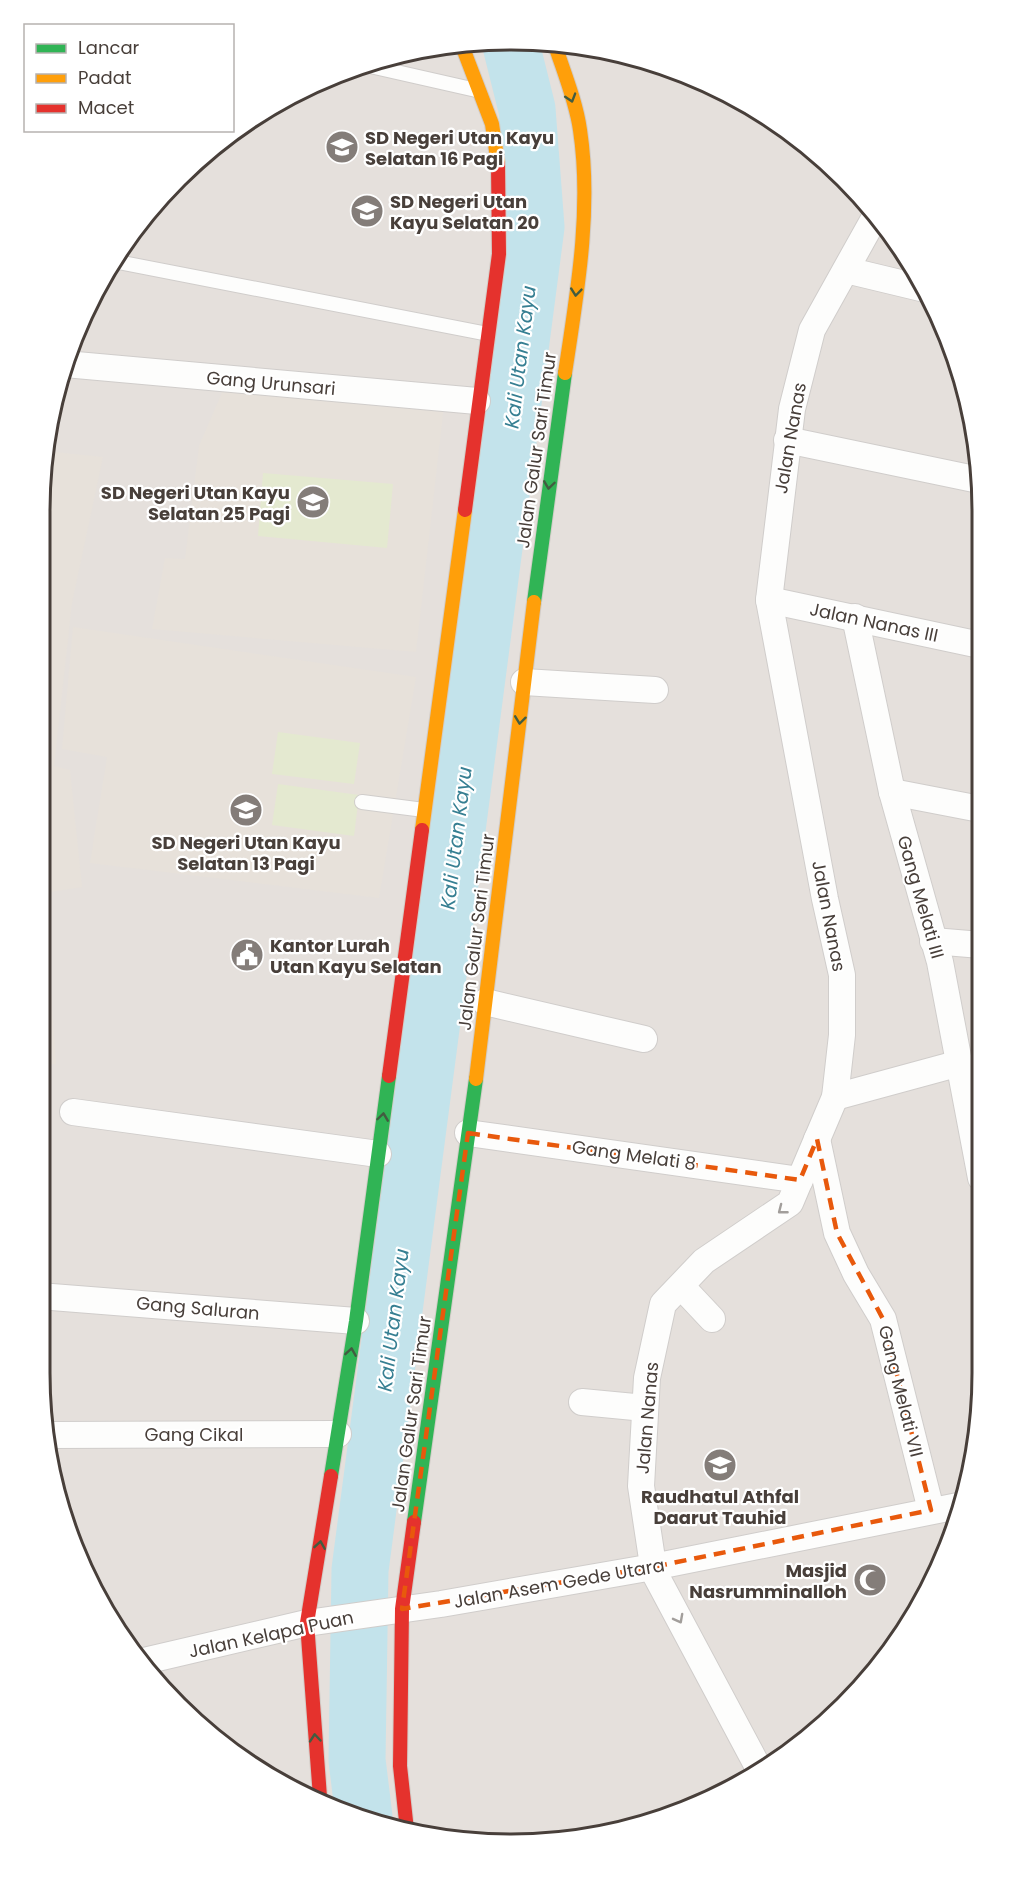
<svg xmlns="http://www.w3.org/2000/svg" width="1022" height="1883" viewBox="0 0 1022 1883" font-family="Poppins,sans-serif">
  <rect width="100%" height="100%" fill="#f2f0ed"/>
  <polygon fill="#e5e0dc" points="480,40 572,43 662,64 747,102 822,156 903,248 947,331 979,450 982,1403 967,1494 920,1608 822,1727 692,1808 542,1843 389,1828 249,1765 137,1660 64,1524 39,1372 40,480 55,388 102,275 156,200 223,137 302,88 389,55"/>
  <g fill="#e7e1da">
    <polygon points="227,381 444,405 416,652 152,629 165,558 185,559 199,446"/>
    <polygon points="45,451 103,457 72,603 54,766 70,770 82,887 44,893 56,1064 39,1065 40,480"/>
    <polygon points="73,627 416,677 379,898 90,863 107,757 62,749"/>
  </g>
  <g fill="#e4e9d0">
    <polygon points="263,473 393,484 387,548 258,536"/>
    <polygon points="278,732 360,743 354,784 272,774"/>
    <polygon points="278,784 359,795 354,836 272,825"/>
  </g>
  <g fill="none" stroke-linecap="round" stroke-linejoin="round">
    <polyline stroke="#c3e3eb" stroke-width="57" points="364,1817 357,1760 360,1570 536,227 527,109 510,41"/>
    <g stroke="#d0cdcb" stroke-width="16">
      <g id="lane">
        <polyline points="370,66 476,90"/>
        <polyline points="118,262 488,334"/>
        <polyline points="362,802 424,810"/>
      </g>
    </g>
    <g stroke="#d0cdcb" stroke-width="28">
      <g id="street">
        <polyline points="846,270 925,289"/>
        <polyline points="65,364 477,401"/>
        <polyline points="787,440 979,480"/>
        <polyline points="769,600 980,645"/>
        <polyline points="855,617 892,792 940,962 981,1178"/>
        <polyline points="524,682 655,690"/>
        <polyline points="892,792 980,809"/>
        <polyline points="933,941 981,945"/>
        <polyline points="485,1002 644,1039"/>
        <polyline points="835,1097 960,1063"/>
        <polyline points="73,1112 378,1154"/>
        <polyline points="468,1133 800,1180"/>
        <polyline points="817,1139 837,1233 856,1274 883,1319 931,1510"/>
        <polyline points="681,1286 712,1319"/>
        <polyline points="39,1296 356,1321"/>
        <polyline points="582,1402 645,1408"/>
        <polyline points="49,1435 338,1434"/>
        <polyline points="140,1662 307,1623 441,1604 653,1567 963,1505"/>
        <polyline points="758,1767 654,1572 641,1486 647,1378 663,1304 704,1261 790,1203 835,1097 842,1035 842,975 825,899 769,600 792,409 812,330 875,217"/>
      </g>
    </g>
    <g stroke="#d2ccc7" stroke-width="16">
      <g id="fast">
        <polyline points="534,602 565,373"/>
        <polyline points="331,1476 356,1321 389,1076"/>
        <polyline points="414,1522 476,1079"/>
      </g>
    </g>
    <g stroke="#d2ccc7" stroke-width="16">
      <g id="slow">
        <path d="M554 42C563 70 576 101 580 130 592 209 577 294 565 373"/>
        <polyline points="461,43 492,124 498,164"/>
        <polyline points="422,830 465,510"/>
        <polyline points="476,1079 534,602"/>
      </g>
    </g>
    <g stroke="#d2ccc7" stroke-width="16">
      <g id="jam">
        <polyline points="465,510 499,254 498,164"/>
        <polyline points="389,1076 422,830"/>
        <polyline points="320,1797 307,1623 331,1476"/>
        <polyline points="407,1830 400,1766 402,1609 414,1522"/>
      </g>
    </g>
    <use href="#lane" stroke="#fdfdfc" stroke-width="14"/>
    <use href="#street" stroke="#fdfdfc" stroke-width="26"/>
    <use href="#fast" stroke="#30b455" stroke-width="14"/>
    <use href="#slow" stroke="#ff9f0a" stroke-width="14"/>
    <use href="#jam" stroke="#e5322d" stroke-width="14"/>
  </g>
  <defs><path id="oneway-chevron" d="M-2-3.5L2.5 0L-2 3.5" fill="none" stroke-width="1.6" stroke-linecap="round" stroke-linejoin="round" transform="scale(1.5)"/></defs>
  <g stroke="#425c41">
    <use href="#oneway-chevron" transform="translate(571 98) rotate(73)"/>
    <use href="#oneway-chevron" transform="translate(576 292) rotate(96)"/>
    <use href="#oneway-chevron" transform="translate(549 485) rotate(98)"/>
    <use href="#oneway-chevron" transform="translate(520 720) rotate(97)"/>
    <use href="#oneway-chevron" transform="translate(383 1117) rotate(-82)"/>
    <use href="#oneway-chevron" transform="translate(351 1352) rotate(-81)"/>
    <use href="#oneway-chevron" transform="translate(320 1545) rotate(-81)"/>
    <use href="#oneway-chevron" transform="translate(315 1738) rotate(-95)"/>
  </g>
  <g stroke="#a29e9b">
    <use href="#oneway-chevron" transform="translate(782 1210) rotate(142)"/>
    <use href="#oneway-chevron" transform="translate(679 1619) rotate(62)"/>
  </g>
  <path fill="none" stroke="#e8590c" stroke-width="4.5" stroke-dasharray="12 8" stroke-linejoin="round" d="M468 1133 800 1180 817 1139 837 1233 883 1319 931 1510 653 1567 402 1609Z"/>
  <defs>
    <g id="school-disc" transform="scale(1.725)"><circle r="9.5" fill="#847d79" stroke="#fff"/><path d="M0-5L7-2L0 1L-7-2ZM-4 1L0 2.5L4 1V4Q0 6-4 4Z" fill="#fff"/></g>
    <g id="civic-disc" transform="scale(1.725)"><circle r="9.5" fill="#847d79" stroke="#fff"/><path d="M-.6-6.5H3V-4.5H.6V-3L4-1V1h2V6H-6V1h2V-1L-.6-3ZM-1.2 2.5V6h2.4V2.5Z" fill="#fff"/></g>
    <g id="mosque-disc" transform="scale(1.725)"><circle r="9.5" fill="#847d79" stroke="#fff"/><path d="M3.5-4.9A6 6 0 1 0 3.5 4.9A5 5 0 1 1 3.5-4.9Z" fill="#fff"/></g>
  </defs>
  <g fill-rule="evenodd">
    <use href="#school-disc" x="342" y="147"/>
    <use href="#school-disc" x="367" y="211"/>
    <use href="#school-disc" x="313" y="502"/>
    <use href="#school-disc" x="246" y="810"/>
    <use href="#civic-disc" x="247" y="955"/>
    <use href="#school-disc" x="720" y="1465"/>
    <use href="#mosque-disc" x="870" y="1580"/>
  </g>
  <g text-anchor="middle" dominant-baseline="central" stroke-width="4.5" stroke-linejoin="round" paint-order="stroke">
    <g font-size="18" font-weight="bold" fill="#483f3a" stroke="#fff" text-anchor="start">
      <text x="365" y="137">SD Negeri Utan Kayu<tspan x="365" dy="21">Selatan 16 Pagi</tspan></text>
      <text x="390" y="201">SD Negeri Utan<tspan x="390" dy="21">Kayu Selatan 20</tspan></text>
      <text x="290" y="492" text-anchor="end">SD Negeri Utan Kayu<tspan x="290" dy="21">Selatan 25 Pagi</tspan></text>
      <text x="246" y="842" text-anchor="middle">SD Negeri Utan Kayu<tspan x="246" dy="21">Selatan 13 Pagi</tspan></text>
      <text x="270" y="945">Kantor Lurah<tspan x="270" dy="21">Utan Kayu Selatan</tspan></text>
      <text x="720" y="1496" text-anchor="middle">Raudhatul Athfal<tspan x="720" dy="21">Daarut Tauhid</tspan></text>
      <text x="847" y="1570" text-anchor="end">Masjid<tspan x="847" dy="21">Nasrumminalloh</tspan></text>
    </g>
    <g font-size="18" fill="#483f3a" stroke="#fff">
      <text transform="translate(271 383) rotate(5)">Gang Urunsari</text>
      <text transform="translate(790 438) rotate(-80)">Jalan Nanas</text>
      <text transform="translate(536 450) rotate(-82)">Jalan Galur Sari Timur</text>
      <text transform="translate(874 622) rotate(12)">Jalan Nanas III</text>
      <text transform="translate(921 897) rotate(74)">Gang Melati III</text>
      <text transform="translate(829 916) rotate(79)">Jalan Nanas</text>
      <text transform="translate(476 932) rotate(-83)">Jalan Galur Sari Timur</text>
      <text transform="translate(634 1155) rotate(8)">Gang Melati 8</text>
      <text transform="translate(198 1308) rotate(5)">Gang Saluran</text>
      <text transform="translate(901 1391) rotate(76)">Gang Melati VII</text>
      <text transform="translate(411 1414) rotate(-82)">Jalan Galur Sari Timur</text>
      <text transform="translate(647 1418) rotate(-85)">Jalan Nanas</text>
      <text x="194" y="1434">Gang Cikal</text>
      <text transform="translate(559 1583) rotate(-10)">Jalan Asem Gede Utara</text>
      <text transform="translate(271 1634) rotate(-12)">Jalan Kelapa Puan</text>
    </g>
    <g font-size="20" font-style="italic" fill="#367f92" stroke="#fff">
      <text transform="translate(520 357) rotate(-83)">Kali Utan Kayu</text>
      <text transform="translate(456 838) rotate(-83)">Kali Utan Kayu</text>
      <text transform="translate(393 1320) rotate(-83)">Kali Utan Kayu</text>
    </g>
  </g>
  <path d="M0 0H1022V1883H0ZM511 50H511A461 461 0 0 1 972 511V1373A461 461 0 0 1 511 1834H511A461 461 0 0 1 50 1373V511A461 461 0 0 1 511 50Z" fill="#fff" fill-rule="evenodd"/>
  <path fill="none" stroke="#483f3a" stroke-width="3" d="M511 50H511A461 461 0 0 1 972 511V1373A461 461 0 0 1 511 1834H511A461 461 0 0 1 50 1373V511A461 461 0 0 1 511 50Z"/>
  <rect x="24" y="24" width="210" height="108" fill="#ffffff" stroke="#b6b2b0" stroke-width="1.5"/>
  <rect x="36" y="44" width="30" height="9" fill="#30b455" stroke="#b6b2b0" stroke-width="1.5"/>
  <text x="78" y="54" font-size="18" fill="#483f3a">Lancar</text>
  <rect x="36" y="74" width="30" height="9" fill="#ff9f0a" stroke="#b6b2b0" stroke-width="1.5"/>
  <text x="78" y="84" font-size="18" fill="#483f3a">Padat</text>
  <rect x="36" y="104" width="30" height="9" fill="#e5322d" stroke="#b6b2b0" stroke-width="1.5"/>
  <text x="78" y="114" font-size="18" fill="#483f3a">Macet</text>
</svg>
